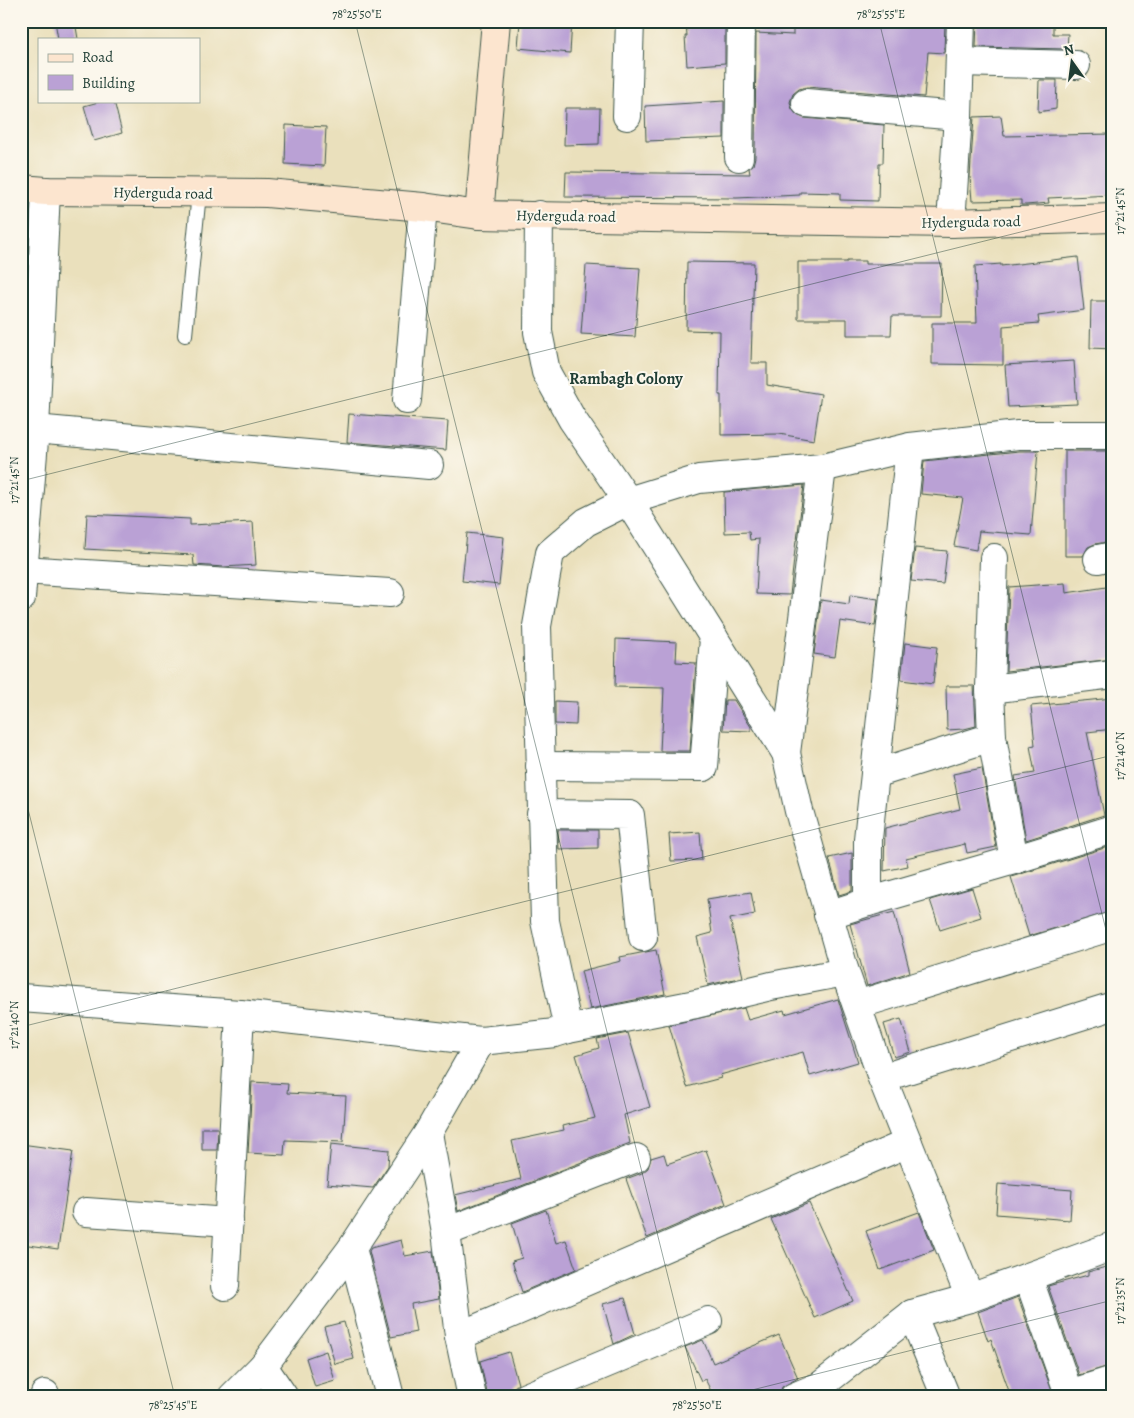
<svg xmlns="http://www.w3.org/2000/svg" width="1134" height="1418" viewBox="0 0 1134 1418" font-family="Alegreya,serif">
  <rect width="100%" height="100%" fill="#fbf7ec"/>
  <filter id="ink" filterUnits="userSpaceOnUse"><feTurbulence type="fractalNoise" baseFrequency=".02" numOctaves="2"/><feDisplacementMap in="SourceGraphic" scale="10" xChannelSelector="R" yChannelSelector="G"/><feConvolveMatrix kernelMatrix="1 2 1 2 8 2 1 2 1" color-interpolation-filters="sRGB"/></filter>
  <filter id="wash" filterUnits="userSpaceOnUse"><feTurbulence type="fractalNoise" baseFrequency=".0096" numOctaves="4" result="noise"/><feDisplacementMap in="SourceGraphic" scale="20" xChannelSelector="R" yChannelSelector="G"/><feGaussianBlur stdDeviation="1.12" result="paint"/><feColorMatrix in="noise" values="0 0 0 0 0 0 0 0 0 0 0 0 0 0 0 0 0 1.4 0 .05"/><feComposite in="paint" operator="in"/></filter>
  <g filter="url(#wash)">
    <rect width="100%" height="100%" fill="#eae0bc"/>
    <g id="blocks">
      <g fill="#baa1d5">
        <polygon points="55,21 75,21 78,39 58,39"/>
        <polygon points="520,21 572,21 570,53 518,48"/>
        <polygon points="686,21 725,21 725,63 687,66 685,36 687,36"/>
        <polygon points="834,21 945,21 944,53 928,52 924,97 807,87 799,89 793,94 790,102 792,109 797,115 804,118 884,125 883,163 879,163 878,201 840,200 840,193 800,192 800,195 737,198 565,197 566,172 750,174 749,168 753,165 755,157 756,33 793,35 793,22"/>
        <polygon points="977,21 1053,21 1053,34 1068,34 1067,49 976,47"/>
        <polygon points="1039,80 1057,80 1056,109 1038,112"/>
        <polygon points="102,101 114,101 122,133 94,141 84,106"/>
        <polygon points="724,101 724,138 646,141 645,106"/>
        <polygon points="565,108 600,108 599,144 564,145"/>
        <polygon points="1001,116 1004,136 1113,134 1113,195 1048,198 1049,203 1026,205 1021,205 1021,200 972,201 970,177 974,117"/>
        <polygon points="286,125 326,127 324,166 285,164"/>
        <polygon points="1078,257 1084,310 1038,316 1039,323 1003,326 1003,365 932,364 932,323 977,323 975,266 1001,264 1001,266"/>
        <polygon points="847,261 865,261 865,264 942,264 941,316 892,316 891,335 847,335 847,319 798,319 798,262 847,262"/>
        <polygon points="687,262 754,263 751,363 767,363 767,385 821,394 814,440 779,434 721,435 721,395 719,395 720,331 686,330"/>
        <polygon points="586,265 640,268 635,337 581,334"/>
        <polygon points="1091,301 1113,301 1113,349 1090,348"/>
        <polygon points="1074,361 1077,404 1008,407 1005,365"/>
        <polygon points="349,414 448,421 446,450 347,442"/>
        <polygon points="1019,451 1038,451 1031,535 979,531 976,550 954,546 963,498 921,494 924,461"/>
        <polygon points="1065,451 1113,451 1113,541 1095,544 1088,547 1083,556 1065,556"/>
        <polygon points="804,485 797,540 796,540 790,595 756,594 759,539 750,540 749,532 725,533 724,492"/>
        <polygon points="87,514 190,519 190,525 253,522 256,565 224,567 194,565 193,555 85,549"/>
        <polygon points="467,533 504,537 499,585 462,581"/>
        <polygon points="915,548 947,551 943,584 911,581"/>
        <polygon points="1065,583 1066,593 1113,586 1113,659 1006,671 1009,587"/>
        <polygon points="850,595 878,599 875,626 840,621 835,657 814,654 821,600 849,604"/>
        <polygon points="616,639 677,642 676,662 696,663 690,751 660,751 661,731 662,732 664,688 615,687"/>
        <polygon points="905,643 937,647 933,684 901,680"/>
        <polygon points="946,686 974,686 976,726 964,729 947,730"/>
        <polygon points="1113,698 1113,729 1087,732 1104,815 1026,840 1015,776 1035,773 1030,746 1035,745 1031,706"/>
        <polygon points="725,700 734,700 751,727 751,731 723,730"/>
        <polygon points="555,701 577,702 576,725 555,724"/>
        <polygon points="982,768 996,847 967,853 965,844 906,858 908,866 884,871 885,828 960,809 953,774"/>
        <polygon points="558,830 598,830 598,848 559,849"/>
        <polygon points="700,832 702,860 671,861 669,834"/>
        <polygon points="1111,846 1113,857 1113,911 1029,936 1011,877"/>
        <polygon points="852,853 852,891 839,895 829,858"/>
        <polygon points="972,888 981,917 940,930 930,900"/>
        <polygon points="751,892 755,914 730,919 743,977 708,985 697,937 712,933 707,899"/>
        <polygon points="894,912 910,972 867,986 850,924"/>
        <polygon points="656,950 665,994 590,1009 581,971 621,961 620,957"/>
        <polygon points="838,999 858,1062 810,1076 803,1052 720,1075 721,1078 687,1087 669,1025 744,1008 748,1020 784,1010 785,1014"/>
        <polygon points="901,1019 911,1052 894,1057 884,1024"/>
        <polygon points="628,1033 650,1107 624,1115 630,1143 458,1211 455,1195 521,1179 512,1141 564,1130 563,1126 595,1118 576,1055 599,1048 597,1039"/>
        <polygon points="252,1082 288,1084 287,1093 346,1096 343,1142 285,1140 284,1155 248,1153"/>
        <polygon points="202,1128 218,1128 217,1150 202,1150"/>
        <polygon points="21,1144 73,1151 58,1249 21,1244"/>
        <polygon points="331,1144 389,1150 388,1166 373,1188 327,1184"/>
        <polygon points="706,1150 726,1204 647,1238 626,1179 642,1173 648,1168 651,1158 664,1154 667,1164"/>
        <polygon points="998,1184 1072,1190 1070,1220 996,1214"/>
        <polygon points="809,1203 853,1301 815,1318 771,1219"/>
        <polygon points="546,1210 556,1243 566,1240 576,1269 522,1292 512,1261 522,1258 512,1223"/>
        <polygon points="919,1212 934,1250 880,1270 866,1231"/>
        <polygon points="401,1240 405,1256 433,1251 439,1299 411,1304 416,1332 391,1337 369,1251 371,1248"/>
        <polygon points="1113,1265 1113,1365 1079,1375 1048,1286 1088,1275 1088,1272"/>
        <polygon points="1018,1297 1053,1394 1046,1397 1011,1397 991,1339 988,1341 978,1312"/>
        <polygon points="625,1298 635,1334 614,1344 603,1304"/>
        <polygon points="344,1322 354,1359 335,1364 324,1327"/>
        <polygon points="779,1335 798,1378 782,1387 779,1397 714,1397 705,1379 701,1381 685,1347 703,1340 713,1363"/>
        <polygon points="326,1351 335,1381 315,1387 306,1358"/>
        <polygon points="509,1352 518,1384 513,1388 511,1396 488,1397 480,1361"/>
      </g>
    </g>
  </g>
  <g filter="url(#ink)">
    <use href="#blocks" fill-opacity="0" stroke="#3d5548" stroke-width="1"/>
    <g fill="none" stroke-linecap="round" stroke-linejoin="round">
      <g stroke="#3d5548" stroke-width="16">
        <polyline id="lane" points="185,335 199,193"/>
      </g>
      <g stroke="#3d5548" stroke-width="30">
        <g id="street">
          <polyline points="960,62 1076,65"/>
          <polyline points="806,103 958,116"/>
          <polyline points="627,116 630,21"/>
          <polyline points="739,157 741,21"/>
          <polyline points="539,215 538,332 546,372 572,419 628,501 786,753 799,811 845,972 882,1078 970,1298"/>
          <polyline points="951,223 958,116 961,21"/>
          <polyline points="407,400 423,207"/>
          <polyline points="35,429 429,465"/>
          <polyline points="994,558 990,689 992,737 1014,860"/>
          <polyline points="1098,559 1113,556"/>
          <polyline points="22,570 390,593"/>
          <polyline points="21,598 35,429 46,191"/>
          <polyline points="990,689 1113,674"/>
          <polyline points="786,753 822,468"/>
          <polyline points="540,766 704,767 714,638"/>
          <polyline points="875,774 992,737"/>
          <polyline points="541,814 630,815 643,937"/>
          <polyline points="868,902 868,839 910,447"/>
          <polyline points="828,915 868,902 1014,860 1113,829"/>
          <polyline points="21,998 240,1014 481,1041 555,1033 568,1029 696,1004 771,986 845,972"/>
          <polyline points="857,1005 1113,926"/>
          <polyline points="568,1029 545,921 537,626 550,553 586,522 628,501 699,479 822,468 910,447 1018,435 1113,435"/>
          <polyline points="882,1078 1113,1006"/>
          <polyline points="428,1133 446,1232 459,1336 472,1397"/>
          <polyline points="86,1212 229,1222"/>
          <polyline points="446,1232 636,1158"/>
          <polyline points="352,1248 390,1397"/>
          <polyline points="1028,1277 1070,1397"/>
          <polyline points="225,1286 240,1014"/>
          <polyline points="912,1314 946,1397"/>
          <polyline points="459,1336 908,1143"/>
          <polyline points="263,1366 284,1397"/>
          <polyline points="45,1394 46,1397"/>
          <polyline points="1069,1394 1113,1380"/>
          <polyline points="232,1397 263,1366 352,1248 428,1133 481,1041"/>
          <polyline points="526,1397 708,1321"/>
          <polyline points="794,1397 820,1386 912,1314 970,1298 1113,1246"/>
        </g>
      </g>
      <g stroke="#3d5548" stroke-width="30">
        <g id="secondary">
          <polyline points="21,189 46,191 267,193 423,207 479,215 951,223 1113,218"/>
          <polyline points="479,215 496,21"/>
        </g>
      </g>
      <use href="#lane" stroke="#fff" stroke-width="14"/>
      <use href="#street" stroke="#fff" stroke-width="28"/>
      <use href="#secondary" stroke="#fce5cf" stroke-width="28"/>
    </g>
  </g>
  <path fill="none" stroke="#1f3d34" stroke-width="1" stroke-opacity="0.45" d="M355 21 698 1397M879 21 1113 958M21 481 1113 209M21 781 175 1397M21 1027 1113 755M724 1397 1113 1300"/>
  <g text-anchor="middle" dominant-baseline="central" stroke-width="4" stroke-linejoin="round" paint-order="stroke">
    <g font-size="15" fill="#1f3d34" stroke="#fbf7ec">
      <text transform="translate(163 193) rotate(1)">Hyderguda road</text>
      <text transform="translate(566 216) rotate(1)">Hyderguda road</text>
      <text transform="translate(971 222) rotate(-1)">Hyderguda road</text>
    </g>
    <g font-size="16" font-weight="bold" fill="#1f3d34" stroke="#fbf7ec">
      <text x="626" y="379">Rambagh Colony</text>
    </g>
  </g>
  <rect width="1134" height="1418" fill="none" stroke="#fbf7ec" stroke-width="55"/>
  <rect x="38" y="38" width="162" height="65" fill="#fbf7ec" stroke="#a3ada2"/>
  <rect x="48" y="54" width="25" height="8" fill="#fce5cf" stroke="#a3ada2"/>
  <text x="82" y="62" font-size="15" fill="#1f3d34">Road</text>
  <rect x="48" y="75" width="25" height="15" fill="#baa1d5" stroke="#a3ada2"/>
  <text x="82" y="88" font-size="15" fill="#1f3d34">Building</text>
  <g transform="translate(1072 62) rotate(346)" stroke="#fbf7ec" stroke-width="4" paint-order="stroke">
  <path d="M0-4L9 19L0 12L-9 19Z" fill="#1f3d34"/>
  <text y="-8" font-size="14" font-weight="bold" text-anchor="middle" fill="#1f3d34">N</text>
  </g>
  <rect x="28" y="28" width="1078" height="1362" fill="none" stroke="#1f3d34" stroke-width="2"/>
  <g font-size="12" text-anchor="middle" fill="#1f3d34">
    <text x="357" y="18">78°25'50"E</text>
    <text x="881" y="18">78°25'55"E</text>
    <text transform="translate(1120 211) rotate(-90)" y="4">17°21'45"N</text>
    <text transform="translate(14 480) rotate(-90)" y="4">17°21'45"N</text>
    <text transform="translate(1120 756) rotate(-90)" y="4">17°21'40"N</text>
    <text transform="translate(14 1025) rotate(-90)" y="4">17°21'40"N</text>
    <text transform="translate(1120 1301) rotate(-90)" y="4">17°21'35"N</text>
    <text x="173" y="1409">78°25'45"E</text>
    <text x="697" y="1409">78°25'50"E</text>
  </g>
</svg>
